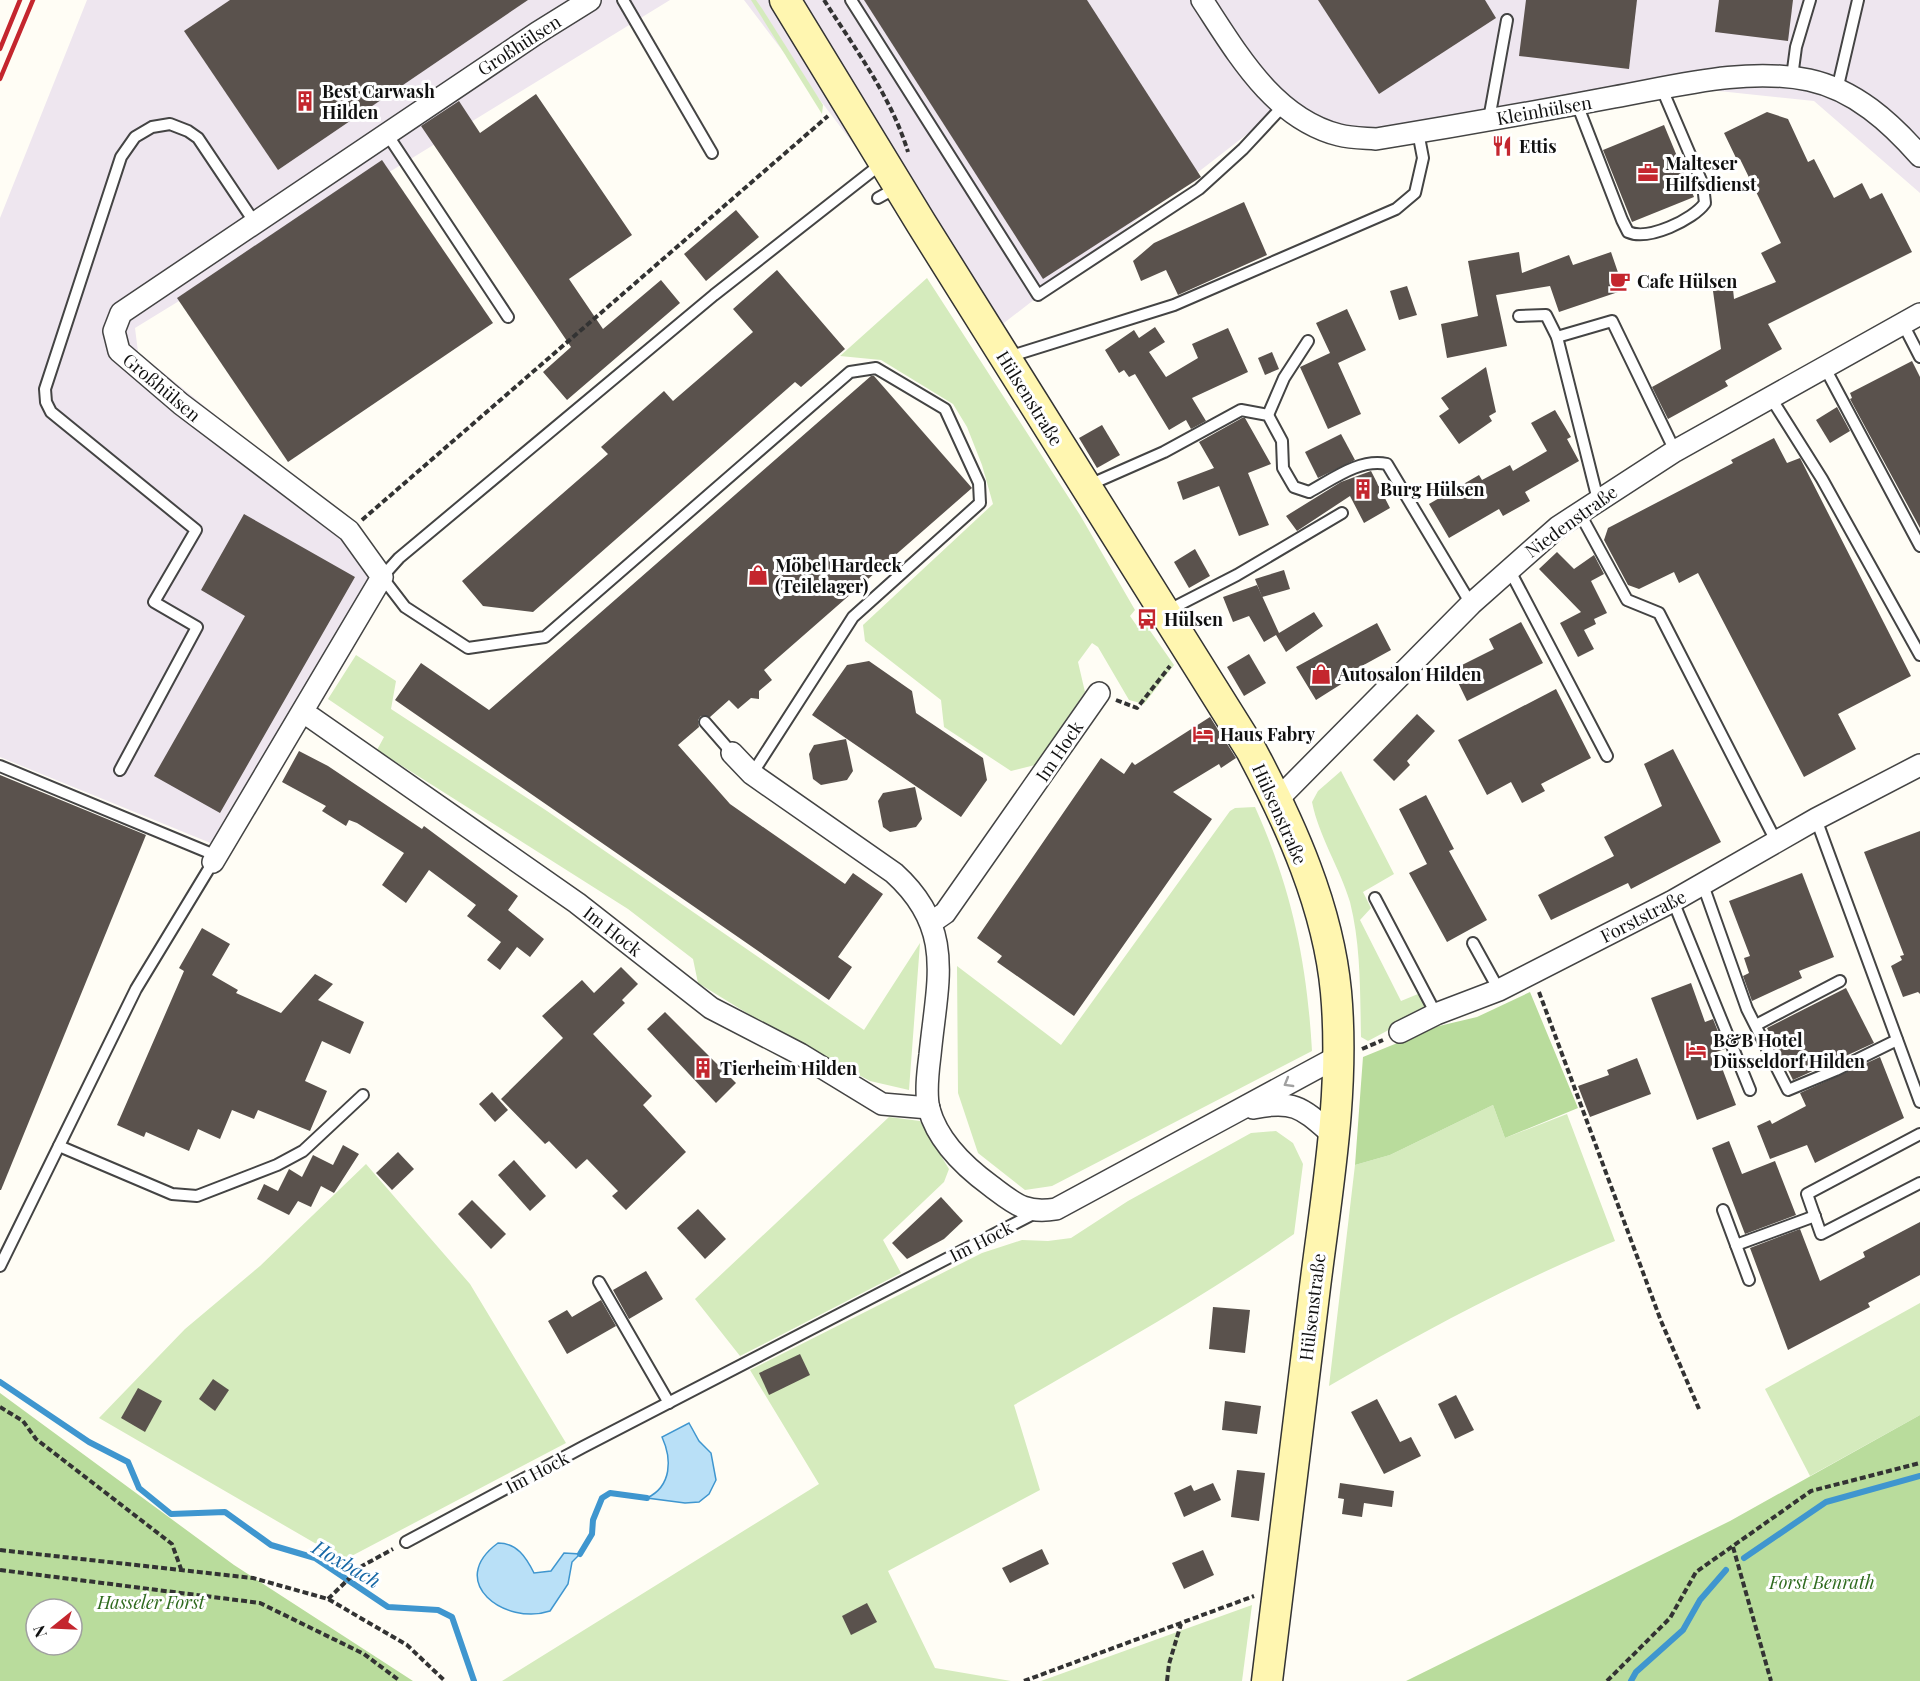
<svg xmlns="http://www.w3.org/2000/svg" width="1920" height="1681" viewBox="0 0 1920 1681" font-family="'Playfair Display',serif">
  <rect width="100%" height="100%" fill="#fffdf5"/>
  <g fill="#eee6ef">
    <polygon points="87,0 670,0 135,328 138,352 367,539 394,575 331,683 213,844 0,757 0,218"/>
    <polygon points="744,0 1920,0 1920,193 1814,101 1662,85 1344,141 1278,110 995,330"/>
  </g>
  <g fill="#d5ebbd">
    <polygon points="751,0 756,0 763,10 823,105 822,114"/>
    <polygon points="927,278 1080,515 1135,610 1130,616 1139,629 1146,625 1174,665 1144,704 1129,700 1098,647 1092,643 1078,662 1085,692 1035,765 1011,771 944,727 941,700 865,641 863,625 993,504 982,465 967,427 953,404 881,360 840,356"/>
    <polygon points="356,655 396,681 391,709 547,811 864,1030 920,943 909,1090 870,1081 781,1034 698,983 693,959 628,909 377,750 384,737 328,699"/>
    <path d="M1341 771 1394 874 1363 892 1371 908 1360 920 1401 1001 1418 994 1428 1009 1368 1041 1361 1037C1360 992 1361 946 1350 902 1340 868 1319 837 1312 802L1318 791Z"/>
    <path d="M1255 807C1292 889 1307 963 1312 1051L1052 1186 1025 1190 978 1153 958 1093 957 966 1061 1045 1230 811 1235 808Z"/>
    <path d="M1493 1105 1505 1138 1567 1114 1615 1241C1515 1282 1422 1332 1329 1386L1355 1165 1390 1155Z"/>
    <polygon points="889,1117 920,1121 949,1169 944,1182 883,1240 901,1273 740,1356 695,1299"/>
    <path d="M1276 1131 1293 1143 1303 1164 1294 1234C1204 1297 1109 1350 1014 1405L1040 1490 888 1571 935 1668 1011 1681H502L819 1484 750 1370 982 1253 1022 1240 1048 1241 1071 1238 1128 1201 1251 1133Z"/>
    <polygon points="366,1164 470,1284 566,1443 344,1560 99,1418 185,1329 260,1266"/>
    <polygon points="1920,1303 1920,1415 1810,1476 1765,1389"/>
    <polygon points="1252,1605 1242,1681 1041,1681"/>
  </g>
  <g fill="#b9dc9c" fill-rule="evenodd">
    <polygon points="1530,992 1578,1108 1505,1138 1493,1105 1390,1155 1355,1165 1363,1057 1439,1026 1477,1017"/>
    <path d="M0 1393 234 1565 413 1681H0ZM36 1609H72V1645H36Z"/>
    <polygon points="1920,1415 1920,1681 1406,1681 1730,1521"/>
  </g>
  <g fill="#b9e0f7" stroke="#3f96cf" stroke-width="1.5">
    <path d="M689 1423 699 1441 711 1453 716 1480 709 1494 699 1502 685 1503 647 1498C672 1486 672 1459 662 1437Z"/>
    <path d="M498 1543C517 1543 526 1557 534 1573L551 1571 564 1553 580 1554 572 1562 568 1584 550 1611C505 1626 445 1582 498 1543Z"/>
  </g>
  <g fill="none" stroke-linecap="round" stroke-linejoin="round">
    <g stroke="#3f96cf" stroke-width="6">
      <polyline points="0,1382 89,1442 128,1462 139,1488 171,1514 225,1512 271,1545 315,1558 388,1607 438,1610 452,1617 474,1681"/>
      <polyline points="580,1554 592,1534 593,1520 602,1498 610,1493 647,1498"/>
      <polyline points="1744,1558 1826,1502 1920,1476"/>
      <polyline points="1631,1681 1636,1672 1683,1630 1700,1600 1726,1570"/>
    </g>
  </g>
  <g fill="#5a524d">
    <polygon points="230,0 528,0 278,170 184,31"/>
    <polygon points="864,0 1087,0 1201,177 1043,279"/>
    <polygon points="1318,0 1485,0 1496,18 1379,94"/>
    <polygon points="1526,0 1637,0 1629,69 1519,56"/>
    <polygon points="1719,0 1793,0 1788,41 1715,32"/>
    <polygon points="536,94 632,235 569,279 603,329 661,280 680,303 567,400 543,372 571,347 421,126 459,101 480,133"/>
    <polygon points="1767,112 1788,119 1808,162 1814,159 1834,198 1862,183 1870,199 1882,193 1912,252 1768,324 1782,349 1725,381 1728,386 1668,419 1652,387 1721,349 1713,291 1733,289 1734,299 1776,282 1761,253 1781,243 1740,159 1737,160 1724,133"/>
    <polygon points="1664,125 1694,197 1632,222 1603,150"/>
    <polygon points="382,160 493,323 288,462 177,298"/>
    <polygon points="1244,202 1267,255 1178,295 1166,270 1141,281 1133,261 1154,243"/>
    <polygon points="736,210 759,237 706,281 684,254"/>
    <polygon points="1519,252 1522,273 1569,255 1573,265 1611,252 1624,290 1559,312 1550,286 1496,295 1507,346 1447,358 1441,324 1478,316 1468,261"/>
    <polygon points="777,270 845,349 801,387 795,382 533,612 483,606 462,581 608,454 601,447 664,391 673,401 753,332 733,309"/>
    <polygon points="1407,286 1417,315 1399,320 1390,291"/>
    <polygon points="1347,309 1366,350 1338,363 1361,414 1328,429 1300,367 1330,353 1316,323"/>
    <polygon points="1155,327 1165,342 1149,352 1166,377 1198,358 1192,344 1228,328 1248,372 1192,398 1206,421 1191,429 1186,420 1169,430 1135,374 1129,377 1124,370 1119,373 1105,350 1134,330 1139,338"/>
    <polygon points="1272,352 1279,369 1265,375 1258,358"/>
    <polygon points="1912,361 1920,377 1920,528 1850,399 1852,398 1850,393"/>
    <polygon points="1486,367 1496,412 1489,416 1492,421 1459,444 1439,416 1449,409 1441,398"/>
    <polygon points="871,376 874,376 972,488 764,670 772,680 759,691 759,699 751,698 738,709 729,700 710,717 701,716 698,720 699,727 678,745 730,804 845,884 853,873 883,894 838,957 852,967 829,1000 395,700 421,663 489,710"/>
    <polygon points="1837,407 1850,431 1830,443 1816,420"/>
    <polygon points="1555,410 1571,437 1567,439 1579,461 1525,492 1530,501 1503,516 1499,509 1449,538 1429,504 1479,475 1482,480 1510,465 1513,471 1547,451 1531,423"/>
    <polygon points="1242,418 1245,418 1271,464 1248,473 1269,525 1239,536 1219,486 1183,500 1177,482 1214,468 1199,442"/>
    <polygon points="1102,425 1120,455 1097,468 1079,438"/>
    <polygon points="1341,434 1355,460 1318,478 1305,452"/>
    <polygon points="1774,438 1787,463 1800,458 1911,676 1838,714 1856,749 1804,777 1698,573 1679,583 1674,572 1639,589 1628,585 1604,540 1608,528 1733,463 1731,460"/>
    <polygon points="1371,471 1390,508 1364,523 1350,496 1297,531 1286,516 1341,482"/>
    <polygon points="244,514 355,577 220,813 154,776 245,616 201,590"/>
    <polygon points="1195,549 1210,576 1189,588 1174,562"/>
    <polygon points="1557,552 1574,569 1594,555 1604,574 1591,581 1607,613 1594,619 1596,624 1584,630 1594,649 1578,657 1560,623 1581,612 1539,569"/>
    <polygon points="1284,570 1290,589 1262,597 1255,579"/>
    <polygon points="1257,585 1279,633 1314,612 1323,626 1286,652 1276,635 1264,642 1249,616 1233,622 1223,597"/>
    <polygon points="1521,622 1543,663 1467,701 1452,670 1494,649 1489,639"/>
    <polygon points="1377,623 1391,650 1351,672 1354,676 1316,700 1296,667"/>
    <polygon points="1249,654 1266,683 1244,696 1227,667"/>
    <polygon points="869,661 912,691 916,713 983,758 987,780 961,817 812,715 847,665"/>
    <polygon points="1556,689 1591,758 1541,784 1545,791 1522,803 1511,782 1487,795 1458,740"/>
    <polygon points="1417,714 1435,731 1407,761 1410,765 1394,781 1373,760"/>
    <polygon points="1210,717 1236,758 1221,768 1219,764 1173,792 1212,819 1074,1016 997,962 1002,956 977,938 1101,758 1124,774 1132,762 1135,765"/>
    <polygon points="846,739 853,771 847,780 821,785 813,779 809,754 814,745"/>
    <polygon points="1673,749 1721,842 1631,889 1628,883 1551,920 1538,895 1614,856 1604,837 1662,806 1644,764"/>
    <polygon points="299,751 328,766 422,829 424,826 518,896 508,910 544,939 530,957 517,947 500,970 487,960 501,942 467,916 476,905 429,870 406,903 382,885 404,853 357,823 349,820 346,826 322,811 326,806 282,782"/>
    <polygon points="0,775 146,835 1,1190 0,1190"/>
    <polygon points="915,787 922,819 916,827 890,832 883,827 878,801 883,793"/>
    <polygon points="1426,795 1454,849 1449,851 1487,920 1447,942 1409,873 1427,864 1399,809"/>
    <polygon points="1920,831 1920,994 1918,992 1903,997 1891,966 1902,960 1900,956 1904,955 1864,852"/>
    <polygon points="1802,873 1834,957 1799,971 1802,978 1752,1001 1743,976 1749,973 1744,958 1750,956 1729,901"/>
    <polygon points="202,928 230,944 212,975 238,990 236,993 281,1013 315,974 333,984 318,1000 364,1022 350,1054 322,1041 305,1081 327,1091 310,1131 258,1110 254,1119 232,1110 220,1139 198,1129 189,1151 146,1132 144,1137 117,1125 184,971 179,968"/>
    <polygon points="621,967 638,984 622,1000 625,1003 593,1034 652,1096 643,1105 686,1152 626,1210 612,1196 618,1191 587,1159 576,1169 549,1141 545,1144 501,1099 563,1038 542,1016 582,980 594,993"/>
    <polygon points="1691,983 1705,1022 1713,1019 1725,1049 1716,1052 1736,1105 1697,1120 1651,998"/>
    <polygon points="1846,988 1874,1043 1793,1080 1767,1028"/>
    <polygon points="665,1012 736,1083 716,1103 647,1029"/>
    <polygon points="1880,1057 1904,1118 1815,1163 1807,1145 1770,1159 1757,1126 1770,1120 1772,1124 1806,1106 1800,1093"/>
    <polygon points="1637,1058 1651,1094 1590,1117 1578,1086 1609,1075 1607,1070"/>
    <polygon points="492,1092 508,1110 495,1122 479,1104"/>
    <polygon points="1729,1141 1742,1174 1775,1161 1796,1215 1745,1234 1712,1148"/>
    <polygon points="343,1145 359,1154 334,1193 321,1186 311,1207 298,1201 289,1215 257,1199 264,1184 278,1191 289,1169 302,1177 313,1155 333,1165"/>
    <polygon points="398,1152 414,1169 392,1190 376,1173"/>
    <polygon points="514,1160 546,1196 530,1211 498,1175"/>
    <polygon points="941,1197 963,1221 944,1239 907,1259 892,1243"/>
    <polygon points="472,1200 506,1234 491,1249 458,1214"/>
    <polygon points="698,1209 726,1239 705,1259 677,1228"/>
    <polygon points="1920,1222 1920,1275 1868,1303 1870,1307 1788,1350 1750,1248 1800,1229 1820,1281 1865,1257 1863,1252"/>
    <polygon points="646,1271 663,1299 629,1319 613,1290"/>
    <polygon points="601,1300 616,1326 567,1354 548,1321 567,1310 572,1317"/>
    <polygon points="1213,1307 1250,1310 1245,1353 1209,1349"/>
    <polygon points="800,1354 810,1375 769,1395 759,1373"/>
    <polygon points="213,1379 229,1390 215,1411 199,1399"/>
    <polygon points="138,1388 162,1401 145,1432 121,1418"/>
    <polygon points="1456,1395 1474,1430 1455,1439 1438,1404"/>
    <polygon points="1377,1399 1400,1442 1411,1437 1421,1456 1384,1474 1351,1412"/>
    <polygon points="1225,1401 1261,1406 1257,1434 1222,1430"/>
    <polygon points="1237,1470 1265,1473 1259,1521 1231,1517"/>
    <polygon points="1213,1483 1221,1500 1184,1517 1174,1493 1191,1485 1194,1491"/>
    <polygon points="1340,1483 1394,1491 1392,1507 1364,1503 1362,1517 1342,1514 1344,1499 1338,1498"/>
    <polygon points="1042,1549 1049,1564 1010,1583 1002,1568"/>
    <polygon points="1203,1550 1214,1575 1184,1589 1172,1563"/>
    <polygon points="867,1603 877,1622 851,1635 842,1616"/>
  </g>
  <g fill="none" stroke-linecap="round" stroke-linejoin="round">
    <g stroke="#444" stroke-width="14">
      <g id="service">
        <polyline points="623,0 712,153"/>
        <polyline points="851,0 1038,295 1199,189 1243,149 1284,105"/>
        <polyline points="1792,77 1796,47 1810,0"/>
        <polyline points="1837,90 1858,0"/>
        <path d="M1577 104 1622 220 1628 232C1648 241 1693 220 1705 203L1703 185 1662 89"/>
        <polyline points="1489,119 1507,20"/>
        <polyline points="387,134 508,317"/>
        <polyline points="878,198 896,188"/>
        <polyline points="1519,316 1546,315 1557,337 1598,500"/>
        <polyline points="1903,324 1920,357"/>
        <polyline points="1557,337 1612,321 1675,451"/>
        <polyline points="1008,357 1174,305 1396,209 1415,193 1423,158 1418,132"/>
        <polyline points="1825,368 1920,546"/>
        <polyline points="1771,398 1822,479 1920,655"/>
        <polyline points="1268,415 1284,378 1308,341"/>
        <path d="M1089 485 1164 452 1241 410 1268 415 1282 441 1283 468 1294 487 1309 492C1333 479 1360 458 1387 464L1471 604"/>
        <polyline points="1579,512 1627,600 1659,613 1777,843"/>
        <polyline points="1509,569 1607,756"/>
        <polyline points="1165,612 1237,575 1342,513"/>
        <polyline points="705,722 732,753"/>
        <polyline points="0,766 217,856"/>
        <polyline points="120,770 197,627 154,602 196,530 51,412 46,402 45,389 121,157 135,137 152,127 170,124 188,131 198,138 255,223"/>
        <polyline points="752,774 853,617 980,503 979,483 945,409 876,368 850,372 545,637 468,648 405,607 382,577 399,558 714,295 881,164"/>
        <polyline points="1816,819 1920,1102"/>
        <polyline points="1703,885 1747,1009 1788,1090 1836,1070 1897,1040"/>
        <polyline points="1375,898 1436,1014"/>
        <polyline points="1673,901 1750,1090"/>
        <polyline points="1473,943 1499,990"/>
        <polyline points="1756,1025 1840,981"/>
        <polyline points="1920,1134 1807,1194 1821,1234 1920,1183"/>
        <polyline points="59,1146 172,1194 197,1196 277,1165 303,1151 363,1095"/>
        <polyline points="1723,1210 1736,1245 1815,1216"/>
        <polyline points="1736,1245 1749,1280"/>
        <polyline points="0,1266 136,989 213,862"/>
        <polyline points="599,1282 669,1403"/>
        <polyline points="406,1542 583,1447 1037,1212"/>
      </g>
    </g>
    <g stroke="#444" stroke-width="24">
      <g id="minor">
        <path d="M1202 0C1237 53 1273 118 1339 135 1351 138 1364 138 1376 139 1456 126 1535 112 1614 97 1676 86 1746 67 1809 80 1855 90 1890 122 1920 156"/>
        <polyline points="312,718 577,903 711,1008 800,1054 882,1104 929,1108"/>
        <path d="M732 753 752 774 894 873C956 929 937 981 930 1055 928 1071 925 1093 929 1109 938 1142 965 1167 991 1186 1015 1204 1025 1214 1056 1209L1339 1056"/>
        <polyline points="1277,800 1471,604 1558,527 1675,451 1920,314"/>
        <polyline points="213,862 382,577 349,531 181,404 119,351 114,331 121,313 537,33 590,0"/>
        <polyline points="932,922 945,913 1099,693"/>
        <polyline points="1400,1032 1436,1014 1499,990 1673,901 1816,819 1920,765"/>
        <path d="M1253 1108C1295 1099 1303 1109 1333 1135"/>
      </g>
    </g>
    <g stroke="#333" stroke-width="33">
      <path id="secondary" d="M785 0 921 223 1251 750C1291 825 1328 907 1336 992 1345 1091 1327 1190 1315 1287 1298 1418 1284 1550 1267 1681"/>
    </g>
    <g stroke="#333" stroke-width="4" stroke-dasharray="6 3" stroke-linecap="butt">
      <path d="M824 0C855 49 891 96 908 152"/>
      <polyline points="362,520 828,116"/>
      <polyline points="1116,700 1137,708 1170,666"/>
      <polyline points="1539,992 1661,1321 1699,1409"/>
      <polyline points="1362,1049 1383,1040"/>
      <polyline points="0,1407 23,1421 36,1439 172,1544 181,1569"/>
      <polyline points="1733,1547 1771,1681"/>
      <polyline points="0,1550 253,1578 328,1599 407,1645 445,1681"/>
      <polyline points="0,1570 260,1603 364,1654 400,1681"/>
      <polyline points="328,1599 362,1566 393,1549"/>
      <polyline points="1024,1681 1254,1596"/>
      <polyline points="1167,1681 1169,1664 1181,1624"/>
      <polyline points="1607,1681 1670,1618 1696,1572 1811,1491 1920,1463"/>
    </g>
    <use href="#service" stroke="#fff" stroke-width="10"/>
    <use href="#minor" stroke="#fff" stroke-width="21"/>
    <use href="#secondary" stroke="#fff6b0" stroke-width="30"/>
    <g stroke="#c4262e" stroke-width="4.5">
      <polyline points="0,49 20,0"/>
      <polyline points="0,79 33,0"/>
    </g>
  </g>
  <defs><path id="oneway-chevron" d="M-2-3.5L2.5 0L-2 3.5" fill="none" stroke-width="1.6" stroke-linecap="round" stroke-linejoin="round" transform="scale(1.5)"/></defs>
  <use stroke="#a0a0a0" href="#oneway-chevron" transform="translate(1288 1083) rotate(150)"/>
  <defs>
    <g id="building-bare" transform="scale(1.62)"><path d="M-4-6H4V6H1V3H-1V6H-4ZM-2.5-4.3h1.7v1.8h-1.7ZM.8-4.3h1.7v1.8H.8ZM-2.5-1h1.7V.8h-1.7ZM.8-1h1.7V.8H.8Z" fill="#c4262e" stroke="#fff" stroke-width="2.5" paint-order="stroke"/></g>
    <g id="restaurant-bare" transform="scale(1.62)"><path d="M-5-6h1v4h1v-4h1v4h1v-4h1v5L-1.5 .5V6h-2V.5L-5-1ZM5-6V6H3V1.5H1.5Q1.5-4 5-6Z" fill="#c4262e" stroke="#fff" stroke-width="2.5" paint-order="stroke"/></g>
    <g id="office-bare" transform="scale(1.62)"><path d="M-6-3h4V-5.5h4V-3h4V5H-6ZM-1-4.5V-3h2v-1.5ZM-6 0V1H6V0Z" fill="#c4262e" stroke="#fff" stroke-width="2.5" paint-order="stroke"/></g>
    <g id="cafe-bare" transform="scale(1.62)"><path d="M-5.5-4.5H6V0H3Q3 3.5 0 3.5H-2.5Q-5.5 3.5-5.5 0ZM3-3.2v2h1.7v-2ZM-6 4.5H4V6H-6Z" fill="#c4262e" stroke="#fff" stroke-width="2.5" paint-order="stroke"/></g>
    <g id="shop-bare" transform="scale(1.62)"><path d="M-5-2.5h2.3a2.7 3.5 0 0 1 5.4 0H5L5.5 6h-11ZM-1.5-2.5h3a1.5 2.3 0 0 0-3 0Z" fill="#c4262e" stroke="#fff" stroke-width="2.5" paint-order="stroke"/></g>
    <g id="bus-bare" transform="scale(1.62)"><path d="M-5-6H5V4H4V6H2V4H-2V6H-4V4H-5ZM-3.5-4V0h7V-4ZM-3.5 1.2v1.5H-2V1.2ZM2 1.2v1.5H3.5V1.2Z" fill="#c4262e" stroke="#fff" stroke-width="2.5" paint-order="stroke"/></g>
    <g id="hotel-bare" transform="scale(1.62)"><path d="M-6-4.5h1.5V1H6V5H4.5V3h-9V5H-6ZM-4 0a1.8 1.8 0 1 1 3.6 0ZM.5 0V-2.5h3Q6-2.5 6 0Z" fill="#c4262e" stroke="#fff" stroke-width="2.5" paint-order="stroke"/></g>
  </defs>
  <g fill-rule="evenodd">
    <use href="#building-bare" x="305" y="101"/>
    <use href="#restaurant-bare" x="1502" y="146"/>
    <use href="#office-bare" x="1648" y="173"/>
    <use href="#cafe-bare" x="1620" y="281"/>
    <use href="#building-bare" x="1363" y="489"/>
    <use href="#shop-bare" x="758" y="575"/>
    <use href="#bus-bare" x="1147" y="619"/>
    <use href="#shop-bare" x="1321" y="674"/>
    <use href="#hotel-bare" x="1203" y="734"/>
    <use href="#hotel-bare" x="1696" y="1050"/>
    <use href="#building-bare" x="703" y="1068"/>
  </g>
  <g text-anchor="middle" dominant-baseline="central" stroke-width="6" stroke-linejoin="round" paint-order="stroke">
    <g font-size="18" fill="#111" stroke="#fff">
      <text transform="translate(519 45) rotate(-33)">Großhülsen</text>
      <text transform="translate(1544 110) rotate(-10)">Kleinhülsen</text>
      <text transform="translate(162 387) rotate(40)">Großhülsen</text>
      <text transform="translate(1030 398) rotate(58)">Hülsenstraße</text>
      <text transform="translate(1571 521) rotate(-36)">Niedenstraße</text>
      <text transform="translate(1059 751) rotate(-56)">Im Hock</text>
      <text transform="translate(1280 814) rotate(66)">Hülsenstraße</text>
      <text transform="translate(1643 916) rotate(-27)">Forststraße</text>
      <text transform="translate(613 931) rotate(38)">Im Hock</text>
      <text transform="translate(981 1241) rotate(-27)">Im Hock</text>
      <text transform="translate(1312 1307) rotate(-83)">Hülsenstraße</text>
      <text transform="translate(537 1472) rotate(-28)">Im Hock</text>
    </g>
    <g font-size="18" font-weight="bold" fill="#111" stroke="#fff" text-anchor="start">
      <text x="322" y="91">Best Carwash<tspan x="322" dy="21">Hilden</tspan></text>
      <text x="1519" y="146">Ettis</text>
      <text x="1665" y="163">Malteser<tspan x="1665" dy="21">Hilfsdienst</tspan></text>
      <text x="1637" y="281">Cafe Hülsen</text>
      <text x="1380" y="489">Burg Hülsen</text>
      <text x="775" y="565">Möbel Hardeck<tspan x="775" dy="21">(Teilelager)</tspan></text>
      <text x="1164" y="619">Hülsen</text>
      <text x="1338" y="674">Autosalon Hilden</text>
      <text x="1220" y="734">Haus Fabry</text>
      <text x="1713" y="1040">B&amp;B Hotel<tspan x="1713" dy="21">Düsseldorf Hilden</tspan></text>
      <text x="720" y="1068">Tierheim Hilden</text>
    </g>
    <g font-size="18" font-style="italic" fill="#2f6b1f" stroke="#fff">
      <text x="1822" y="1582">Forst Benrath</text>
      <text x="151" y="1602">Hasseler Forst</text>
    </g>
    <g font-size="20" font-style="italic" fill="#1768a6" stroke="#fff">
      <text transform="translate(347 1563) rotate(30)">Hoxbach</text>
    </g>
  </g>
  <g transform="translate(54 1627) rotate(252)"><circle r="28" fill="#ffffff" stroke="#a0a0a0" stroke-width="1.5"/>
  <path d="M0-4.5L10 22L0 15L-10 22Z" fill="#c4262e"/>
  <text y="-9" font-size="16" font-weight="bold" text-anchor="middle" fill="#111111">N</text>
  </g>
</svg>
